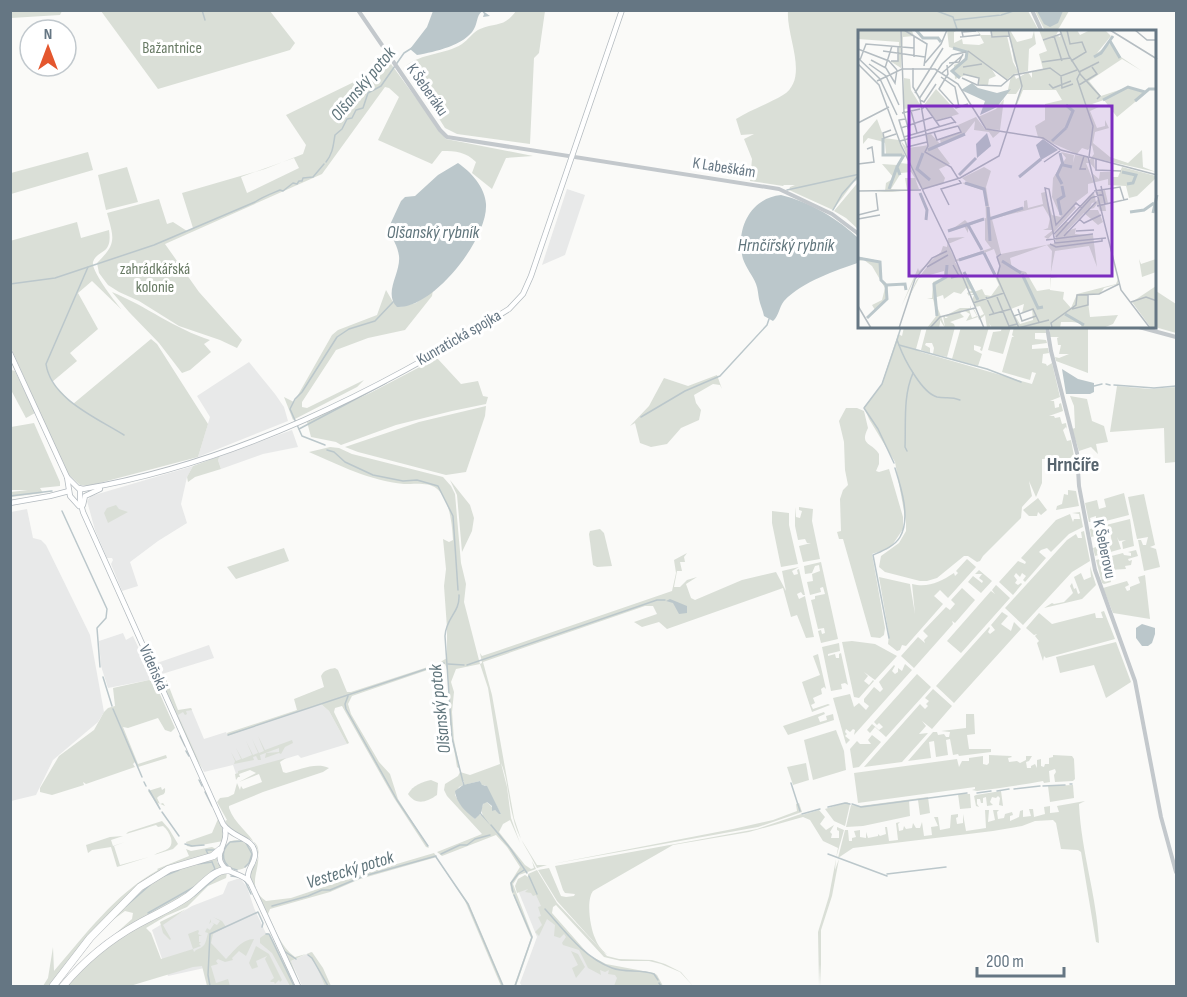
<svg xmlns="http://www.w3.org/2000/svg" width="1187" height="997" viewBox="0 0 1187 997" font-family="'Sofia Sans Condensed',sans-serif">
  <rect width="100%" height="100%" fill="#fafaf8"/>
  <g fill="#e8e9e9">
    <polygon points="567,189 585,195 565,255 542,265"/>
    <polygon points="249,362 275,394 284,407 288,421 198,457 210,417 197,396"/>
    <polygon points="292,430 298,447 263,454 221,469 218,460 220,456"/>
    <polygon points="193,466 187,477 181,504 187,523 158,541 130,562 138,586 122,591 111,564 113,560 112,558 107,558 95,530 87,501 91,496"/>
    <polygon points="27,509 33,538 41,540 46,545 90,635 104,712 98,722 53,760 36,795 11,801 11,512"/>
    <polygon points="123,633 126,640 133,636 152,677 149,680 108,688 101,666 99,641"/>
    <polygon points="209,645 214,658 162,674 157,663"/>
    <polygon points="321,704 329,711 347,744 301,758 298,755 236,774 233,765 204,772 177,714 191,708 204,739 226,732 228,736"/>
    <polygon points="525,876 547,912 586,954 619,976 616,986 522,986 520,983 537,937 517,888"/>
    <polygon points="240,878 247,887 254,908 291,986 217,986 209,967 168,976 152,930 192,906 223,894 228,882"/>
    <polygon points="311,952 327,986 302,986 291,961"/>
  </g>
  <g fill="#dadfd7" fill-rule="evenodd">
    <polygon points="11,10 62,10 62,11 60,15 11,18"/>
    <path d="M928 10 1012 11 1001 15 980 18C996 17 1012 10 1028 11L1039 31 860 32V178L854 182 833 210 789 190 790 187 795 185H784L783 186 750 181 752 159 744 139 754 134 741 135 736 119C750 110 768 104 783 95 810 78 786 37 788 11Z"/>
    <polygon points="101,11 270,11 295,43 290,50 158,89"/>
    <path d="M516 11H545L539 53 534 58 530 144 457 134 445 128 406 66C421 53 445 55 462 44 468 40 473 32 480 29 496 22 504 28 516 11Z"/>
    <polygon points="1035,11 1069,11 1059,28 1055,32 1045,31"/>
    <path d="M391 64 446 139 533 156 506 158 492 189 472 173 476 162C466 152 456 151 442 151L432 164 378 140 399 97 389 88 385 87 322 174 165 244 199 292 242 340 237 348 220 340 179 326 139 301 119 292 108 285 99 273 97 263C117 243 114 239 107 213L159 199 167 224 173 222 187 231 193 228 182 193 265 169 303 154 306 145 286 115ZM294 158 299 168 247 193 241 177Z"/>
    <polygon points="88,152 93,170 11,194 11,173"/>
    <polygon points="127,167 138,202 106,210 98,175"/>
    <polygon points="860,180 860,231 846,218 834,211"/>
    <path d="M77 222 81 238 109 230C113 256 97 249 93 262 91 271 116 303 123 311L92 281 78 293 98 329 70 353 77 361 52 382 73 404 151 339 157 344 208 424 198 457 88 486 80 485 67 473 11 348 10 241Z"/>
    <polygon points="386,290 393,302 400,307 416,303 433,290 432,296 405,330 368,338 336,350 302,402 302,407 307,408 364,380 357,387 293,420 284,397 294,402 332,335 338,330 377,315"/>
    <polygon points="1156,291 1176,304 1176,333 1155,327"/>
    <path d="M112 292C146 306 175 329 210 340L204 344 211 352 190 370 182 373 159 343 129 312Z"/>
    <polygon points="904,327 922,327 916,349 921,352 1032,384 1036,373 1032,372 1030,380 1002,372 1012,337 1014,337 1012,335 1014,327 1045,327 1046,333 1035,333 1035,339 1046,340 1047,343 1032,345 1032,349 1048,348 1049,353 1043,354 1042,363 1046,364 1047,366 1052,363 1060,397 1050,401 1054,401 1055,408 1059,407 1059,404 1061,403 1063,411 1049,416 1054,416 1055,418 1060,417 1062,424 1066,423 1067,429 1066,427 1063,430 1067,441 1071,440 1074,456 1070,458 1042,459 1042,483 1036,497 1029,481 1032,496 1022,507 1021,518 983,556 980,561 977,562 968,556 964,556 937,578 927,581 920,581 885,572 879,567 881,556 899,543 906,531 906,522 895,462 869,419 864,407 881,386 898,334 902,336"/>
    <polygon points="927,327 955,327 947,357 933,354 934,348 932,343 926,343 925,345 930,348 930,353 921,350"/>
    <polygon points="961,327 989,327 982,351 980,350 981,347 974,345 974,350 982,354 978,366 952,359"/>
    <polygon points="1002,327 1011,327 1003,354 988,350 993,332 1001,331"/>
    <polygon points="1057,327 1088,327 1088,373 1056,361 1055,357 1059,358 1069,354 1059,354 1061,345 1058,345 1057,338 1059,337 1050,337 1050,328"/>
    <polygon points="437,358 461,384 478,381 483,396 488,397 486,404 452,411 396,425 341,445 336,442 311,437 307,422 372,392"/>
    <polygon points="11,370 15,371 35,413 26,418 11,390"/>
    <polygon points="717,375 722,389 720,385 713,384 694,395 696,403 701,410 699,420 681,428 667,444 651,447 640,443 635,423 630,426 649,406 664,378 688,386"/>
    <polygon points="1117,386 1150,389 1176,387 1176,462 1165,463 1164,428 1110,432"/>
    <polygon points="1070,396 1087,399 1092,421 1104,426 1108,442 1096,444 1098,454 1091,447 1079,451 1072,429 1075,428 1074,406"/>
    <polygon points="486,406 485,416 466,472 446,475 358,452 345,447 419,422"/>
    <path d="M846 408H857L864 411 868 428C859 446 872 442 879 454V464L876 471 879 472 889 469 903 517V529L893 544 887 549 872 554 885 628 884 635 880 638 871 637 843 539H839L837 532 841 531 840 499 843 490 848 485 845 470 844 442 839 421Z"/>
    <polygon points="34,423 60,482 60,486 40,488 43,493 11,497 11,492 28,490 11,490 11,427"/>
    <path d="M330 447 339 448 352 454 443 477 451 486 455 494 461 563 466 584 464 602 480 664 482 663 480 653 482 656 500 650 672 591 676 573 674 560 687 553 684 557 685 562H680L682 571H677L674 587H680L687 580 697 577 686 584 691 598 695 600 742 580 776 572 786 591 782 571 799 567 792 571 794 575 798 574 797 570 799 569 805 595H803L801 592 797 594 799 599 805 596 814 637 806 638 797 615 791 617 783 588 667 629 659 622 642 627 634 622 657 614 653 606H645L483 662 492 695 514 818 521 839 537 865H547L537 868C528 850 517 836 513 817 508 799 508 779 501 763L507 787 511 818 520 843 510 820 503 824 499 832 525 865 531 869 534 868 532 861 536 869 519 875 513 884 533 937 516 986H514L531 938 511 890 510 883 520 867 507 847 496 835 442 856 437 852 482 834 447 796 444 790 445 784 458 776 460 772 470 775 500 764 488 688 480 664 456 669 451 682 454 692 452 712 454 740 460 769 457 767 450 725 448 672 445 664 352 696 348 704 351 714 379 762 390 774 398 799 429 848 426 847 394 798 342 706 335 708 334 712 349 743 347 744 329 711 321 704 228 736 227 733 297 710 294 699 324 687 321 676C324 670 329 669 335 668L338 670 347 692H351L437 664 447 658V628L444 586 446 569 443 539 449 542 453 540C452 524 450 499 436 488 428 482 414 484 404 484 370 481 339 465 309 452ZM462 781H464V785L480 781 482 786 485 785 501 814 495 810 487 802H484L481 810 483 816 479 814 475 819 461 805 455 795 459 787 463 785Z"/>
    <polygon points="220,456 218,460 221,469 195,477 188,482 187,477 193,466"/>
    <polygon points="450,480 470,505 474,518 472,531 462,552 464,575 457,495"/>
    <polygon points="1068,490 1076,491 1079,506 1056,510 1057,506 1062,504 1064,494 1068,495"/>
    <polygon points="1124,493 1129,515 1102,522 1101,517 1100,520 1096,521 1096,516 1090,518 1091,522 1089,522 1085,503 1097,500 1099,509 1106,507 1104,499"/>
    <polygon points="1144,494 1155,545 1150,547 1156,549 1160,567 1144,571 1138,540 1141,540 1143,545 1146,545 1148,537 1137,539 1128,497"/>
    <polygon points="1038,498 1047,510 1041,515 1038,512 1037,516 1029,516 1023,510"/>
    <polygon points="116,505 119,509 128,512 108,523 104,513 107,508"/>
    <polygon points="795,507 796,517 800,518 802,511 799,510 799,507 813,509 812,521 820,559 803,562 799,546 811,543 807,543 805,539 798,540 795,526"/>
    <polygon points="772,511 789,513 789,525 798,564 781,567 772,523"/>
    <polygon points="1080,512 1083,527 1069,534 1051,552 1047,548 1041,550 1039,552 1046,558 1025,582 1023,580 1026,576 1022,573 1020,577 1016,573 1014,576 1017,580 1015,583 1018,585 1021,583 1022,584 1013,595 999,582 1018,561 1025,564 1026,562 1021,558 1056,520 1070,514 1073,522 1074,519 1080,519 1079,514 1072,513"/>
    <polygon points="1130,519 1134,546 1123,549 1122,542 1126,540 1119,541 1117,537 1121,549 1107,553 1106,550 1105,553 1095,556 1093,548 1108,543 1109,545 1112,544 1110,530 1107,528 1103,529 1104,534 1091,537 1090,529"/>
    <polygon points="600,529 604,533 612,566 597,567 593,565 589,534 590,531"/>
    <polygon points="1084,531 1090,561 1072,572 1023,625 1005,608 1067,540 1076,534 1078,538 1082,538 1081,532"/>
    <polygon points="284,548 289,561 236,579 227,567"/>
    <polygon points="1136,550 1138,556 1128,559 1129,561 1132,560 1131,565 1125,566 1126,569 1109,570 1111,582 1104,584 1102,583 1096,560 1123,553 1124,555 1131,556 1131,553 1128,552"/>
    <path d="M967 559 976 567 948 598 940 590 934 596 943 604 906 646 902 645 900 650 897 651 888 644 889 635 879 577 910 584 915 614 912 584C928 588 940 582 954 573L955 576 958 573 956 571Z"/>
    <polygon points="821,562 838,639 821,643 818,631 821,630 822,634 825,633 824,628 818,629 811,600 815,599 815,596 825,594 823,587 820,588 821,592 810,595 807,582 813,581 812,574 820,571 819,565 815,566 812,573 805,574 804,566"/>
    <polygon points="1090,566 1096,585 1082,599 1044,608 1052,603 1054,604 1064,602 1073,593 1070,586 1072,583 1074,589 1076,588 1078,594 1080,593 1074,577 1081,573 1084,580 1091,577"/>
    <polygon points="979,570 992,581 981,593 968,582 973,576 982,583 983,581 979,578 982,574 975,574"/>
    <polygon points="1145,575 1150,619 1113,613 1103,588 1127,581 1129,585 1125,587 1127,591 1130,590 1130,587 1140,583 1138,577"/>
    <polygon points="996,585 1010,598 961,653 947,641 991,591 995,594 992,590"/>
    <polygon points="962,588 975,600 955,623 952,621 953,624 914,668 901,656 918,637 925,643 924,640 928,636 923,631 946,607 950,610 955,604 951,600"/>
    <polygon points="1104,611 1115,639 1046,658 1044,656 1043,661 1037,643 1039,641 1035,636 1037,634 1034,635 1026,628 1039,613 1052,624 1095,613 1096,618 1103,618 1101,612"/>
    <polygon points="1002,612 1008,616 1001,624 1011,631 1014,622 1021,629 954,703 936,686 989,627 990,628 988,632 990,634 995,630 991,625"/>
    <polygon points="852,641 875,644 897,656 875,680 864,672 868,676 864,681 869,685 873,680 874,681 859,698 854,697 842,642"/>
    <polygon points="1116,642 1131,682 1106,698 1094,665 1060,673 1056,657"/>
    <polygon points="839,643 840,651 828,654 828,656 835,654 836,658 839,658 839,654 841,653 848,685 845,683 841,684 842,689 831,691 822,647"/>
    <polygon points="818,654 826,689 824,687 821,689 822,694 813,698 815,703 811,705 813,709 828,704 830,705 812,712 802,682 820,675 813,656"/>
    <polygon points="905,664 912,670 854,735 855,730 853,729 850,732 846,729 845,732 847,734 845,736 850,740 846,744 833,698 850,694 854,707 859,703 866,710 869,706 864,702 864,699 874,687 880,692 883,689 879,682 894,665 895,666 892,671 895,674 898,672 898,668 902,671"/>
    <polygon points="159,668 165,684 166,684 166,679 178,710 191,708 192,710 186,711 187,714 185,715 183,712 178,715 203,770 188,743 157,669"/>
    <polygon points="917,674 931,687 886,737 875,727 870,733 867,730 872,724 879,730 883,727 879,723 877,725 874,722"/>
    <polygon points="149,680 155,683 175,728 171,732 165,730 158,718 128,728 123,727 138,764 166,755 167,758 138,767 135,762 133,764 135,767 86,784 83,782 84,785 52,795 40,792 40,788 59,756 94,730 104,712 108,708 115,706 113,688"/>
    <polygon points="933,689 952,706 932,729 922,721 926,726 919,734 928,733 902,762 864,767 920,704 925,709 928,706 926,704 929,701 925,698"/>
    <polygon points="824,712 825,714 818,717 820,722 827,720 826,716 833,714 834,720 788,735 783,726"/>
    <polygon points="966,714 974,714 975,734 967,735 969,749 991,749 991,752 959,756 958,754 953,755 950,739 946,740 948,755 936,757 934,741 929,742 931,758 908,761 933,732 937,732 938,735 944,734 946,737 949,737 950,732 941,731 966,728"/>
    <polygon points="836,730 844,751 846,770 813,780 804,740"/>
    <polygon points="872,735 881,742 859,767 853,768 850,749 857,741 860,744 871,744 868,740"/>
    <polygon points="258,736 265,750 292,740 293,743 285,747 281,754 279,753 265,758 266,753 279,752 279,748 260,755 261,760 258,760 256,756 253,757 254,760 234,764 235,761 231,752 236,761 241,759 236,748 242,759 247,757 240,743 247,757 252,755 246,741 253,755 258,753 252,739 259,753 264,751"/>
    <path d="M989 755 1011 756 1012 757 1008 758 1009 762 1017 761 1020 763 1026 760V756H1032L1029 761 1026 762 1027 768H1031V766L1035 764 1037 768V760L1041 759V766L1044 767 1045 764H1049V758L1053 757V755L1072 756 1074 759 1075 779 1073 781 1055 782 1054 775 1056 772 1055 769 1049 771 1050 782 1044 783 1043 781C1021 785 1002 788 977 791L972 790 975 789V787L858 803 854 773 957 759 959 767 962 761H969V758L983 756V764L987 765 989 763Z"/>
    <path d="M286 758 280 762 283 772 286 773C300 770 315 762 329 768L323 772 263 792 229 806V808C235 826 256 837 258 852 261 871 245 886 266 901L291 898 363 874 434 853 437 857 360 879 330 892 270 909 268 914C275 929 281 947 295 957L306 954 291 961 300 984 250 876C251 869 256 865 258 858 262 837 244 839 234 833 230 831 227 825 225 821L227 820 217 802 220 798 228 797 234 794 237 783 240 790 241 786 243 789 262 782 259 774 239 782 256 773 250 770 239 774 240 777H238L236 780 235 774 238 773V771Z"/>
    <polygon points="806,763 809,780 793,785 787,767"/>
    <path d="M431 780 438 783 437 795C427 802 416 806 408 794 413 785 422 782 431 780Z"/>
    <polygon points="1073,785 1074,798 1050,802 1048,786"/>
    <path d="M161 787 162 790 165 788C166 797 161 793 157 798L160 804 163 803 165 806 158 803 160 809 148 791Z"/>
    <polygon points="1001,791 1003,806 999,805 1000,798 998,796 996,798 992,797 990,802 993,805 987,806 986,797 983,798 983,803 981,803 980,799 977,799 977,804 979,807 976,806 974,796 976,795"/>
    <polygon points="958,794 970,794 971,808 960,809"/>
    <polygon points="928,797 930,813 920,815 918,800 909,800 910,816 863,826 846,827 851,805 860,806"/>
    <path d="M1085 801 1079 804C1081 852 1097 896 1099 943L1096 942 1081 852 1078 850 1061 849 1056 823 1053 820 1035 821 1022 826 993 831 853 848 838 858 845 830H848L849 841H852V838L856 837 854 831 860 830V837L866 838V832L868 838 878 836V834L880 836 886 834 885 827H887L889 841 898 840 896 823 900 822 898 824 899 831 903 830 904 826 906 829 912 828 913 823 916 828H920L922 822 924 836 932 835 931 827 938 826 934 817H938L940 830 950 828 951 815 958 814V817L956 818 957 824 963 823V814L966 831 986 828 985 810H989L988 822 995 820 993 810H999L997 812 998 819 1004 818 1005 814 1012 812 1013 815 1010 816V821L1019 817 1020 811 1023 810V817L1031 816 1029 809H1033L1034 817 1045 814 1044 807 1050 806V813L1059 812 1057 806Z"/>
    <polygon points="847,802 850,804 845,826 834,821 825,809"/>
    <polygon points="799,803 802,812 758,827 552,864 733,829 773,820 797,811 796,804"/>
    <path d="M819 810 825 817 820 824 826 830 834 825 830 832 832 834 831 838H839V831L837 830V827L844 830 836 858 838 848 823 841 810 820 803 817 749 832 673 845 593 891C586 900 590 927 595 938 598 946 603 952 610 956L603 952 557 901 538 870 549 868 561 896 566 897 574 896 575 894 565 893 563 890 555 866 757 829 801 814 802 815Z"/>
    <polygon points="218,819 224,832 223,841 191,847 187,846 186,842 212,833"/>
    <path d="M162 821 169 829 178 844 173 849 154 855C162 850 174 851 171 838 169 833 167 829 163 826L158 827 156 825 126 834 128 832Z"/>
    <polygon points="123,836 111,840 113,846 125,842 114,846 120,865 149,857 117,867 111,847 92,850 88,853 86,845 110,837"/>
    <circle cx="237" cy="855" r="15"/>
    <path d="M212 847 216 849V852L158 872 71 958 49 986H43L48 978 53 947 54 971C86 934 115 894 158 870L157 869 189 856 186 849 191 851Z"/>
    <polygon points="217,857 217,862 222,868 181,898 114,935 132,919 133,913 125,911 110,922 132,896 164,873"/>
    <polygon points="437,859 469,904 504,986 501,986 465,901"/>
    <polygon points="836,859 835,870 839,859 832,896 821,930 821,986 820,964 819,986 818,932 829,896"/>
    <polygon points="537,870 557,903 607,956 619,959 652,960 665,964 681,972 693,986 680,972 661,964 649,961 621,961 604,957 556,905 553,907 552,913 589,955 606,964 654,973 657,975 663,986 614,986 617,978 615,975 608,974 609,970 605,972 600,970 601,975 588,968 579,950 563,945 562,943 566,937 564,934 560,938 554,936 555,925 547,919 539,936 535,932 542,925 538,917 541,916 538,907 541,906 536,895 533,896 531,893 525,892 528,889 517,893 515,886 518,879 525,875 528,877 528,874"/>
    <path d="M227 873 226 878 208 886 187 907 166 916 146 928 151 933 161 959 193 949 194 952 196 950C206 946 205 944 208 933L205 932 208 926 207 928 210 930 214 924 211 922 209 924 211 919V922L217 925 220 921 213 917 222 921 226 927 213 934 211 943 226 959C234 951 242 939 254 939L246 956 239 951 232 958 233 960 225 962 218 959 216 961 218 964 211 966 216 983 228 979 230 986H207L202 966 193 967 130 986H65L102 949 216 875Z"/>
    <polygon points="186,909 163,925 171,939 170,940 163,933 160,922"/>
    <polygon points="198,930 199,931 198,934 202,936 199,936 199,942 201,942 199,944 201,946 193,949 188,934"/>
    <polygon points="267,933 270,934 296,986 290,986 272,953 260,943 260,938"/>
    <polygon points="256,946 269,954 282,980 280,982 279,980 275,984 274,982 271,982 270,981 274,978 265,959 267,956 256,961 258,967 252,969 249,963"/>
    <polygon points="571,951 578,954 585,967 576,978 572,968 578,965"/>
    <polygon points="312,952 323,968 331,986 325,986 316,965 308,955 307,954"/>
  </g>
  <g fill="#bbc7cb">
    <path d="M433 11H483L490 16 483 17 484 14 482 11C476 17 478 22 474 29 465 45 435 52 417 55L410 49 427 27Z"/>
    <polygon points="1037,11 1063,11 1058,23 1050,27 1044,24"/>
    <path d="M458 163C471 172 485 187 486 204 488 239 433 309 397 307 383 293 401 273 399 256 398 247 392 237 388 229L401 201 405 197 415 196 438 175Z"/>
    <path d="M781 195C810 202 839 219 860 240V262C835 271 803 281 784 301 779 307 779 316 773 321L764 316C763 310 760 305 759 299 758 294 758 289 756 284 753 276 746 268 743 259 735 230 750 198 781 195Z"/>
    <polygon points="1062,369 1078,379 1094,383 1094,392 1090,394 1066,394"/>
    <polygon points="670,599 687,606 687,613 679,614 673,603 666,601"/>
    <polygon points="1142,624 1155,628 1155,634 1152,643 1148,646 1142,646 1136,638 1136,628"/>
    <path d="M480 781 482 785 487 786 501 814H499L495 810 492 811V806L487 802 483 804 481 813 491 826 480 814 475 819C466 812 456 803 455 791L463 785Z"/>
  </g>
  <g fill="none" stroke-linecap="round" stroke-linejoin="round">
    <g stroke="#bbc7cb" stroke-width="1.5">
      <polyline points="202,10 205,20"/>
      <polyline points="934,10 953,17 958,32"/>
      <polyline points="955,20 1001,15 1017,10"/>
      <path d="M326 162C333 153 333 146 335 135L342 129 347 119 352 118 356 110 363 108 368 93 381 86 404 53 412 48"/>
      <polyline points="787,190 860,174"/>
      <polyline points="833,210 842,194 859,175"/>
      <path d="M88 267 46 364C51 399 97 418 124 435"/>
      <path d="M10 284 55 278 154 245 255 202C262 197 273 193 280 190L283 191 293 183 297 184 299 181H302L303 178 313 177 324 164"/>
      <polyline points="901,327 897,340 899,345 987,369 1021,382"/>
      <path d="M899 345C904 359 922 393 937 397 946 399 950 396 960 400"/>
      <polyline points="1106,384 1110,385"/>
      <polyline points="1114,385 1154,388 1176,386"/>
      <polyline points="1094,386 1102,384"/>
      <polyline points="641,417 685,391 720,376 767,325 769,319"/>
      <polyline points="299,429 386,383"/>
      <polyline points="325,445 302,436 290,409 295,399 302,392 337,337 349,329 375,321 394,301"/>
      <polyline points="327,450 334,452 345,462 373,475 403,481 417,480 438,486 453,516 458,590"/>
      <path d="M907 451 905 447C906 422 903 396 913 373"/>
      <polyline points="894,463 878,429 864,408 882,384 897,340"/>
      <polyline points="10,496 52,491"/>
      <polyline points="62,511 107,609 106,618 97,628 100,667"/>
      <path d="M459 595C460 613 446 617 445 636L452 738 464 786"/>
      <path d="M889 638 873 555C882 551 895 546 900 537 911 518 901 487 895 468"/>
      <polyline points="448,664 464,665"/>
      <polyline points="467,665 657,600 665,600"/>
      <polyline points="103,677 112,706"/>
      <polyline points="348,696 345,704 346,709 397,800 428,846"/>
      <polyline points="113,709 142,777"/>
      <polyline points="228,735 444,663"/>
      <polyline points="180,736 185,746"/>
      <polyline points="186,751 189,756"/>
      <polyline points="199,780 202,786"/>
      <polyline points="144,782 146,786"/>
      <polyline points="791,783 800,811"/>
      <polyline points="1070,784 1072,784"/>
      <polyline points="1043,786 1065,785"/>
      <polyline points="1014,789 1040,786"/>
      <polyline points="149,790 160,809"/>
      <polyline points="997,791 1009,789"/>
      <polyline points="205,792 212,806"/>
      <polyline points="977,793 991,791"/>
      <polyline points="852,804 861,807 967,793"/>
      <polyline points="828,807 845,803 850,804"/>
      <polyline points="162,812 179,836"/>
      <polyline points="802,814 820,809"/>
      <polyline points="491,825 510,848 527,873"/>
      <polyline points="185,844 192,846 204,845"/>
      <polyline points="208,854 206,850 214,850"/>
      <polyline points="441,854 460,845 467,845 475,839 490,835"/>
      <polyline points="828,854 887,876"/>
      <polyline points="436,857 468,904 503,986"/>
      <polyline points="198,864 212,862"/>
      <polyline points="245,867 249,863 252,854 246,843"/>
      <path d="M237 870C222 867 219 852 230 842L243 841"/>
      <polyline points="211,872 215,869 212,862"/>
      <polyline points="887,874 946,867"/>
      <polyline points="164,876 179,870"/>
      <polyline points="231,876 239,877"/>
      <polyline points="529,876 537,894"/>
      <polyline points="245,881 251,894"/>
      <polyline points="513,892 511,883 518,874 524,870"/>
      <polyline points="514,895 532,937 515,986"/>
      <polyline points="194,896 218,876"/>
      <polyline points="126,906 150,885"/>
      <polyline points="272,906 308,896 322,890 330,890 364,876 436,856"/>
      <path d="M545 909C565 931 583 957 612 968 625 973 641 969 654 974L658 980"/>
      <polyline points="148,913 194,887"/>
      <polyline points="266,934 269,934 294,986"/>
      <polyline points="284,951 296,959"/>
      <polyline points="308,955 312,958 328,986"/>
      <polyline points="659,983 661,986"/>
      <polyline points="210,986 208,975 210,934 258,912 263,923 262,927"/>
    </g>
    <g stroke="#b3babf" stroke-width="6">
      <g id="secondary">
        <polyline points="10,353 67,477 70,496 79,506"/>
        <path d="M67 477 80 490V500L83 512 223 824C233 839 254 837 255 854 255 864 247 868 248 878L298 986"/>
        <path d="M79 488 83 489C235 463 379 391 509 309L523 294 531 276 622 10"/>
        <polyline points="10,503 50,496 69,491"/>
        <polyline points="83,505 85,496 100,489"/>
        <path d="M225 830C229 843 212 854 224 867 231 875 242 873 249 882"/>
      </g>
    </g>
    <g stroke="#b4b9bd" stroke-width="8">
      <g id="motorway">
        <polyline points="53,986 90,938 140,887 169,869 213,856 220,850"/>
        <path d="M63 986C84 961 109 940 138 924 154 915 171 908 187 897 199 889 213 869 228 870"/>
      </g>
    </g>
    <g stroke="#c3c8cc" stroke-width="4">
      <polyline points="358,10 440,130 447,137 779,189 832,214 860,235"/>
      <polyline points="1032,10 1042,32"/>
      <polyline points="1047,327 1051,351 1077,453 1079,486 1095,570 1135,681 1161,817 1176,872"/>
      <polyline points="1139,327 1176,337"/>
    </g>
    <use href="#secondary" stroke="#fff" stroke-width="4.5"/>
    <use href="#motorway" stroke="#fff" stroke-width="7"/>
  </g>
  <g text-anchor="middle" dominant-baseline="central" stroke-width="6" stroke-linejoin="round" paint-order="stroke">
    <g font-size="16" fill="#687a64" stroke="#fff">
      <text x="172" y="48">Bažantnice</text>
      <text x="155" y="269">zahrádkářská<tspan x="155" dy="18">kolonie</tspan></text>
    </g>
    <g font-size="16" fill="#657683" stroke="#fff">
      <text transform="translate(427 90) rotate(55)">K Šeberáku</text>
      <text transform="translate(724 168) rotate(9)">K Labeškám</text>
      <text transform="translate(459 338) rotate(-30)">Kunratická spojka</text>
      <text transform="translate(1104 549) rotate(78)">K Šeberovu</text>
      <text transform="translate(153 668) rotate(66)">Vídeňská</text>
    </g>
    <g font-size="18" font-style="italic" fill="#60757c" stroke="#fff">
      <text transform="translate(363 84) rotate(-50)">Olšanský potok</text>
      <text x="433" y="232">Olšanský rybník</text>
      <text x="786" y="245">Hrnčířský rybník</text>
      <text transform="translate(440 709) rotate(-96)">Olšanský potok</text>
      <text transform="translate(350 870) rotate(-17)">Vestecký potok</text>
    </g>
    <g font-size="20" font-weight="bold" fill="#57646e" stroke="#fff">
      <text x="1073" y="465">Hrnčíře</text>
    </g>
  </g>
  <g transform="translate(858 30)">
    <rect width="298" height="298" fill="#fafaf8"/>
    <path d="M0 0 54 1 56 6 45 7 43 38 32 31H40L41 12 0 9ZM89 0H100L96 2V13L104 9 105 14 121 15 126 13 119 0 123 5H133L132 0H149L150 3 152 0 159 12 174 8 176 1 178 14 171 19 170 41 162 43 156 31 152 6H149L155 32 161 43 156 44 158 49 170 42 174 48V42L185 39 181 24 189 21 181 0H201L198 5 202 7 203 0H219L222 5 232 0H247L253 6 239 23 253 13 263 27 284 41 264 29 231 51 243 66 270 57 288 63 259 87 246 70 234 74 243 76 232 81 239 98 247 96V90L251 98 237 102 235 113 252 127 270 133 284 120 285 137 298 142 236 128 237 139 232 133H228L235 151 234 143 241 149 242 142H253L255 147H260L264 137 298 146 297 149 279 166 271 168 268 156 250 155V149L230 154V163L218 172 221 175H216L218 178 190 209 186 207 195 200H185L190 198 192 188 185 176 134 189 143 224 198 213 197 204 208 191 211 193 231 166 236 163 238 172 234 173 231 179 241 168 237 162 247 160 250 173 241 174H247L248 181H242L239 174 236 178 229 180H240L245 192 240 195 226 183 209 201 218 198 217 204 235 205 239 237 231 216 197 221 192 247 208 246 192 248V260L206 262 205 269 213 278 219 264 258 254 260 249V254L246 258 242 264H229L232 287 260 285 255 294 245 298H224L222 293 214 292H203L202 298H194L193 293 192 298H134L131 293 133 298H129L127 285 121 290 120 287 108 291 112 284 105 280 102 283 106 287 92 292 96 294 97 297 87 298 82 290V298L81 293V298H69L79 285 75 269H69L74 268 75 252 86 247V241L61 248 49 271 58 251 72 233 58 246 43 277 60 238 61 241 83 222 85 216 89 217 90 208 107 207 90 214 97 230 133 218 127 210V189L111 196 125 221 110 196V203L106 196 90 202 107 190 111 194 128 188 127 161 104 153 109 152 104 148 126 137 133 141 128 157 133 188 166 177V171L169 170 170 178 185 174 183 163 187 162 194 185 203 187 194 167 195 148 208 128 203 122 216 125 215 133 217 125 229 127 230 132 236 124 234 115 230 120 224 118 219 124 180 107 177 96 187 90V74L204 70 198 60H165L158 77 164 55 158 64H149L153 46 149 50 133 38 138 46 131 49 130 55H120L121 48 108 45 97 49 96 35 107 30 108 22 91 17ZM189 215 194 221 192 259 179 261 168 242 154 238 152 228ZM136 219 142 236 138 246 126 223ZM126 223 141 255 133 266 127 265 124 259 116 262 97 232ZM108 258 115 260 109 263 111 266 112 263H116L112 265H116L114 270 117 277 122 276 126 284 120 287 116 279H115L119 286 114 288 111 279 113 278 112 275V278H102L87 286 90 288H87V286H85L87 297 76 268 85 265 86 269 96 262 103 264ZM166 274 164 283 174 279 175 290 162 294 153 279ZM46 48 52 49 53 60 61 73 66 75 78 59 101 84 78 91 67 76 46 79ZM146 69 142 100 129 99 120 87 138 79ZM118 87 127 99 142 102 135 108 131 102 116 100 117 91 106 105 79 117 92 134 81 139 87 148 85 154 64 159 53 142 43 143 33 159 49 160 47 148H57L61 159 34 162H15L27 161 28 153 36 148 24 134 39 135 45 126 28 124 27 113 22 111 10 108 5 114V106L19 89 26 108 41 110 47 126 42 133 51 134 56 144 43 111 49 118 65 116 70 115 68 105 73 104 83 115 82 109 103 102 100 95ZM0 227 22 231 24 250 30 255 29 268 17 280 14 275 24 270 27 258 14 236 6 230 0 231ZM281 229 283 234 298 229V242L284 247ZM298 256V298H293L274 272Z" fill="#dadfd7" fill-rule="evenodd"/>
    <path d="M114 53 120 58 139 63 153 59 139 77 122 85 127 71 103 60ZM129 103 133 116 119 128 118 114ZM185 109 200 120 183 130 178 115Z" fill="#bbc7cb"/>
    <path fill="none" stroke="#bbc7cb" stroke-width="3" d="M58 0 65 8H80L83 12M252 11 262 28M95 18 109 22 108 29 94 41 102 48M236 27 243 23 255 6M245 70 270 57 287 62M277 71 291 59H299M208 75 215 81 208 98M25 108V125H44M194 111 208 98M70 120 107 104M65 123 59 139 72 150M202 123 205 135 214 137M264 142 278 145 275 153 269 154M42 145 39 137 46 125M101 145 118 128M161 147 183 129M107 153 126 159 129 176M204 154 199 145 204 134M31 159 39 137M62 163 69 180 68 190M130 177 132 211M272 182 286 180 296 173M295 183 299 165M203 185 200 170 206 166 204 156M131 189 165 178M110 195 124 220M90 201 126 189M126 223 137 245M0 228 22 232 23 250 28 255 29 269 9 288M101 230 126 222M144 231 163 243M106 242 120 270M164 244 180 278 185 277M29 255 47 254 48 260M207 284 226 295M79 286 76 254 88 247 89 235"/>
    <path fill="none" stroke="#b5bdc2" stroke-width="1.5" d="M43 0 46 83 52 105M46 0 69 14 66 36M133 0 134 7 151 6M202 0 211 26 222 43 219 49 235 96 231 127M209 0 212 14 224 12 228 22 213 31M252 0 299 29M277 0 289 10H299M105 6 104 2 118 1M196 6 204 31M102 7 122 5M185 10 203 4M0 19 31 31 39 40M25 21 67 27M110 21 149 50M56 27V6M0 28 22 49 39 85M2 30 8 14 56 18M13 30 28 38 37 53 39 40M33 31H40V17M184 32 212 28M67 33 83 14 89 0M91 33 101 32 105 24M0 34 21 55 43 115 94 221 126 298M11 34 28 46 41 75M89 35 90 44 81 59 98 78 110 74M105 37 124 34M27 38 34 16M55 38V57L62 69 70 116 67 122 93 137 103 153 83 159 91 175M221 42 241 32M84 43 105 25M105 44 121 48 120 55M222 44 242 66 239 69M203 46 204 58 215 54M83 47 97 57 101 77M104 48 119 55 143 56 156 45 192 38 203 46 219 40M19 51 44 39H77L100 54 128 99 185 108 203 120 230 127M191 54 195 58 213 51M221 55 239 44 234 37M57 63 85 18M61 69 84 34 94 25 108 22M62 70 66 72 78 54M63 80 67 76 82 97M53 81 59 103M44 83 62 79M47 89 41 90 49 117 69 112M78 91 93 87 98 93M0 93 31 77M43 98 75 87M33 100 25 103 26 108 38 104M76 102 79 110 103 102 100 96M46 107 97 92M42 111 100 96M226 126 222 139H228M230 127 263 260 292 298M231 127 299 145M238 129V140L263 141M186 132 202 121M0 134 16 132 14 117 9 119M243 156 247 174M65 159 102 148 141 126 164 56 150 0M0 161 63 160M236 161 262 157 266 170M239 176 270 169M224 178 218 173 198 195 191 159 187 158 197 213 248 208M0 185 20 180 18 163M0 189 22 185M221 189 226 193 243 185M218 201 236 200M196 204 236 162M206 206 238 172M198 207 233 168 245 164M188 210 235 204M192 214 198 217 244 211V208M143 224 139 227 142 236 139 247 161 298M69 237 90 225M93 248 101 246 95 235M128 267 136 284M139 267 151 296 159 294M273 272 288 267 299 271M115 273 146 263M0 276 13 298M160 279 164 291 178 286M214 279 230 275V264M131 285 153 279M156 286 175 279 181 292M41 298 57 249 74 228 89 221M72 298 82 287 117 278M160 298 191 290M194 298 193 293 218 275 219 265 241 264 261 254"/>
    <path fill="#7b2cbf" fill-opacity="0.15" stroke="#7b2cbf" stroke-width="3" d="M51 76H254V246H51Z"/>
    <rect width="298" height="298" fill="none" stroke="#657683" stroke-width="3"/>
  </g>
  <rect width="1187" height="997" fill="none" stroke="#657683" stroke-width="24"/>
  <g transform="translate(48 48)"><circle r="28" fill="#ffffff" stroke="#c1c8cd" stroke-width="1.5"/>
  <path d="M0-4.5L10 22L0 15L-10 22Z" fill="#e4572e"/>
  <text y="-9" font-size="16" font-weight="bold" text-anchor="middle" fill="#657683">N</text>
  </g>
  <path d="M977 967v9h87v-9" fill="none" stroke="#657683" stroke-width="3"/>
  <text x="986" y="967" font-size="18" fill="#657683" stroke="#ffffff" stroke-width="4.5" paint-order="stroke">200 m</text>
</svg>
